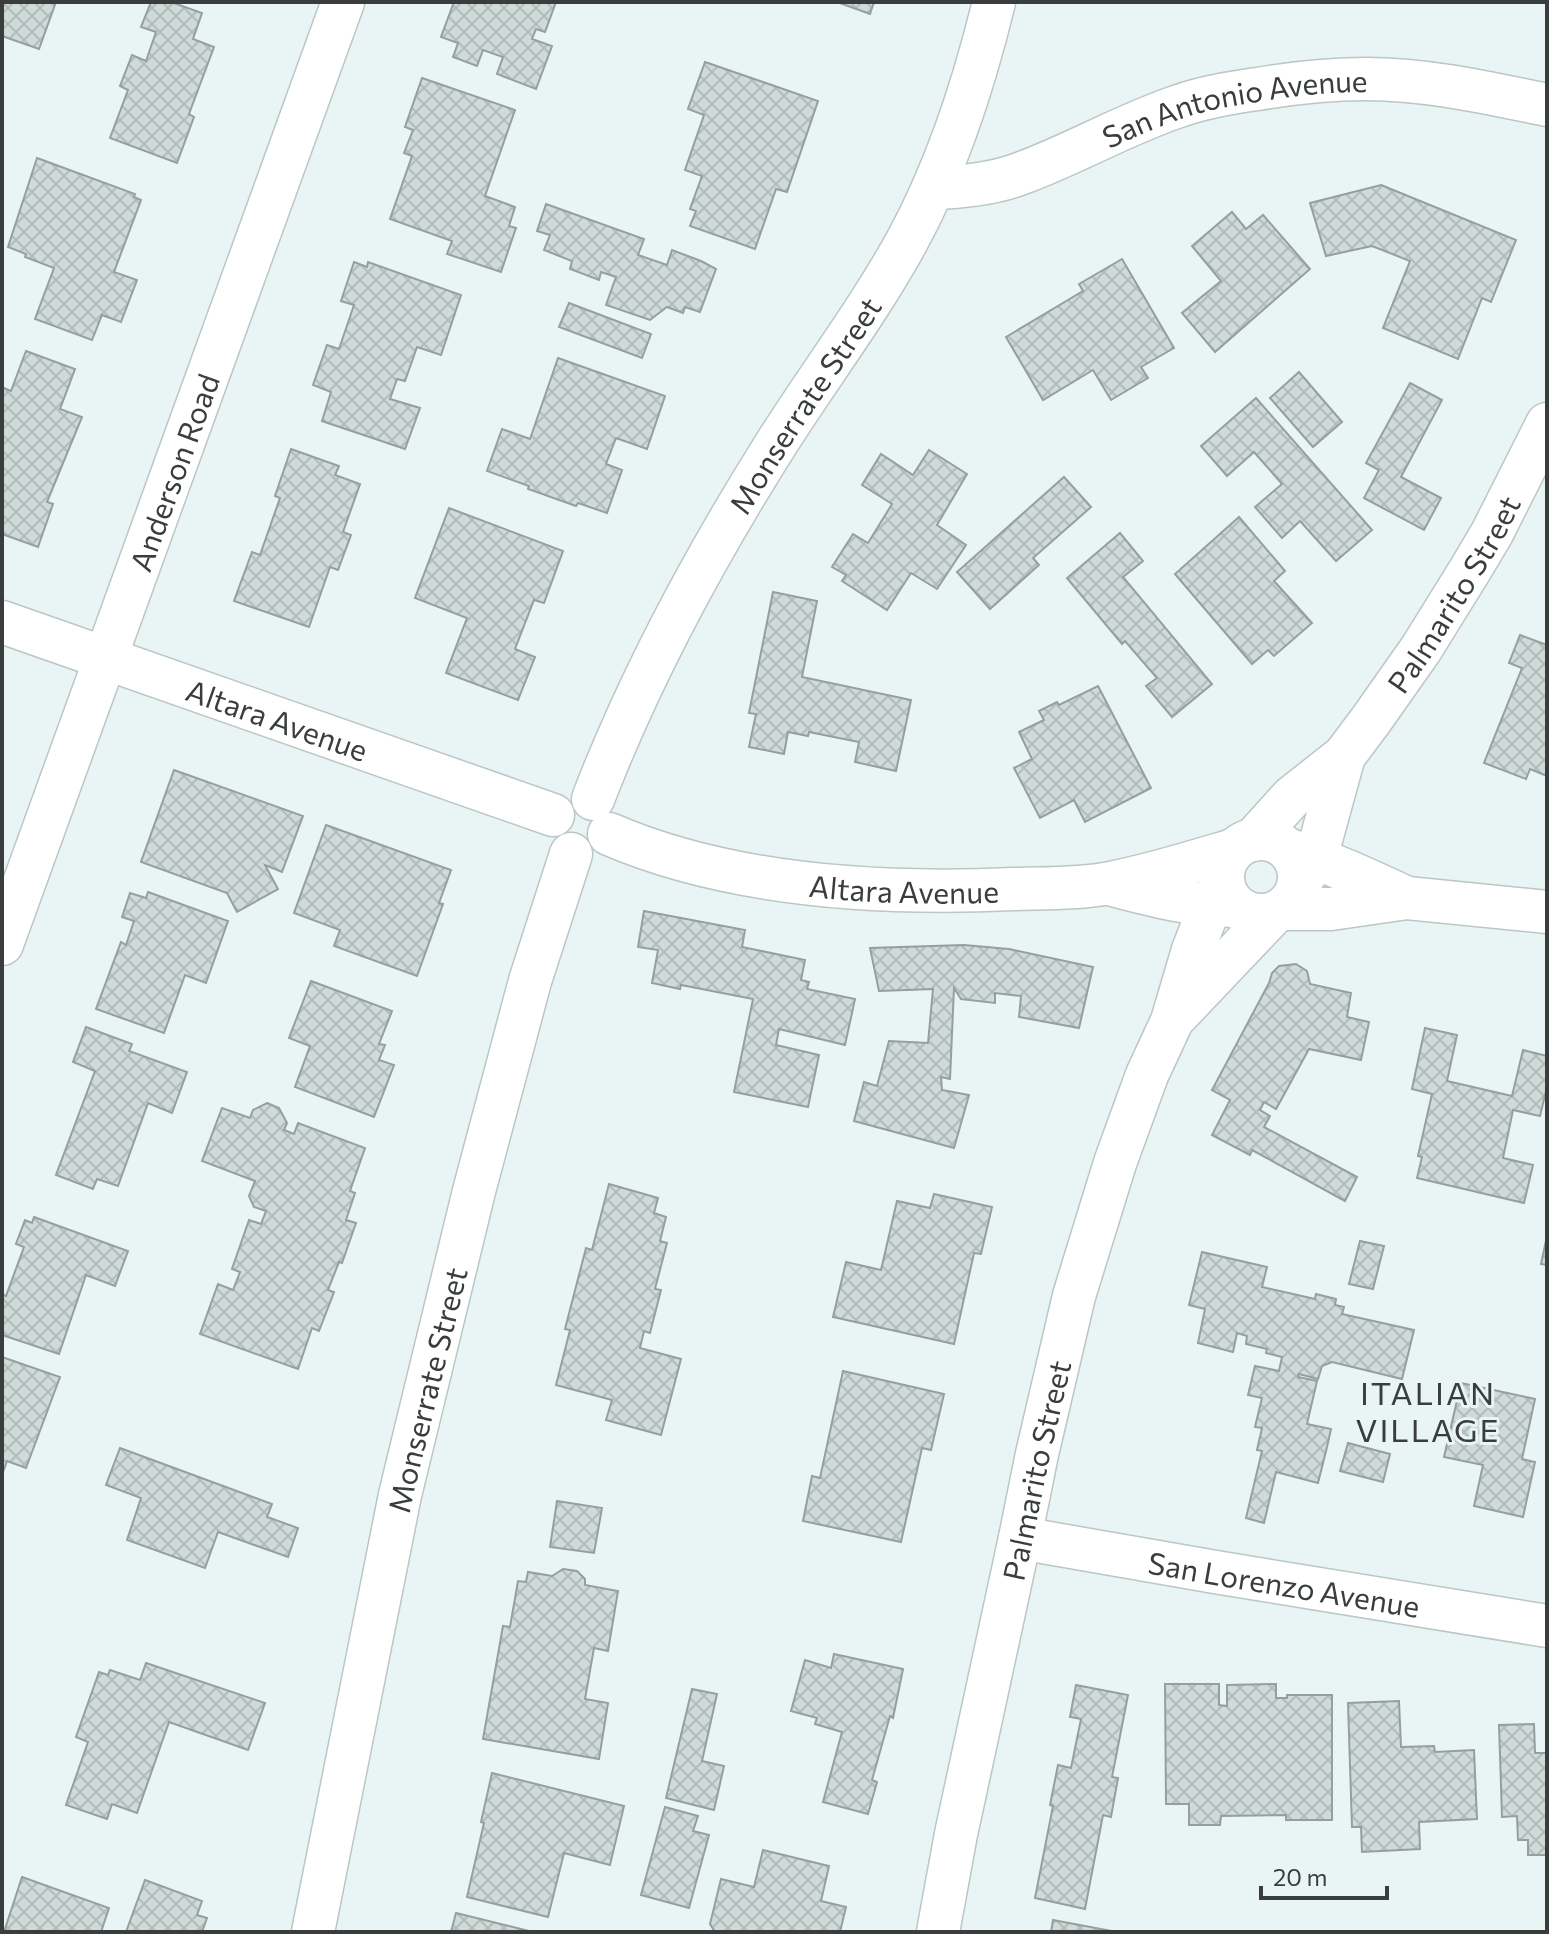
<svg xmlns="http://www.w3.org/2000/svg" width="1549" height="1934" viewBox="0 0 1549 1934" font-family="Commissioner,sans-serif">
  <defs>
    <pattern id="building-cross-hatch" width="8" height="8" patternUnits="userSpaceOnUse" patternTransform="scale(2)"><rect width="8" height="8" fill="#cfdbd9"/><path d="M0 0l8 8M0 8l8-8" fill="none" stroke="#b2bdbb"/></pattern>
  </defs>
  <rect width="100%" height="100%" fill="#e9f5f4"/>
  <g fill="url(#building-cross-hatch)" stroke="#949f9e" stroke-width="2">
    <polygon points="2,2 56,2 39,49 2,36"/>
    <polygon points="151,2 171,2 202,13 193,39 214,47 189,114 194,117 177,163 110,138 128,90 120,86 132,55 146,61 156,32 141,27"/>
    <polygon points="454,2 556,2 545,32 536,29 532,39 552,46 536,89 497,74 503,57 483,50 477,66 453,57 458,43 441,37"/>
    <polygon points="837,2 874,2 870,14"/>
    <polygon points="705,62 818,101 787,192 776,189 755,249 690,226 696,211 690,209 702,176 685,170 704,115 688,109"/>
    <polygon points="422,78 515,110 485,196 515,207 509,226 516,228 501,272 447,254 452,241 390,219 412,156 404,153 413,130 405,127"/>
    <polygon points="37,158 135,194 134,197 141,200 114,272 137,280 121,322 102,315 92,340 35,319 54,268 25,257 26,254 8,247"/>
    <polygon points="1381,185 1516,240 1491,302 1482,298 1458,359 1383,328 1410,261 1372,246 1326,256 1310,203"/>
    <polygon points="546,204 644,239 638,255 667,265 672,250 701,261 716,269 700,312 685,307 683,313 667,307 650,320 606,305 616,277 601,272 599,280 570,269 572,261 544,250 550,235 537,231"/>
    <polygon points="1232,212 1246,229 1263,215 1310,269 1215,352 1182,313 1221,281 1192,246"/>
    <polygon points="1122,259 1174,348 1141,367 1148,378 1111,400 1093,370 1043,400 1006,337 1083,291 1079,284"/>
    <polygon points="354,262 367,267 368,262 461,295 441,355 417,347 405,381 397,379 390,399 420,408 405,449 322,421 331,392 313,385 327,345 339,349 354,305 341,301"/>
    <polygon points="569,303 651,334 642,358 559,327"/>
    <polygon points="26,351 75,369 60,409 82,417 47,502 53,504 38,547 2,534 2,387 11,391"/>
    <polygon points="558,358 665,396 647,449 616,438 606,464 622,470 607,513 578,503 576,506 528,489 529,486 487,471 502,429 530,439"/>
    <polygon points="1299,372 1342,422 1313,447 1270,398"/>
    <polygon points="1410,383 1442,400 1401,477 1441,498 1424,530 1364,498 1379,470 1366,463"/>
    <polygon points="1256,398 1372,530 1336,561 1300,521 1282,538 1255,507 1282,484 1254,452 1227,476 1201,446"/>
    <polygon points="291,449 339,466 335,475 360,484 343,532 351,535 338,570 330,567 309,627 234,601 252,552 260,555 280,498 275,496"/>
    <polygon points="929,450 967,474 937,525 966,545 937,589 911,573 887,610 842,581 846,575 832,567 853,534 868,543 892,504 862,485 881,454 913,475"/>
    <polygon points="1064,477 1091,507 1033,558 1039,565 990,609 957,572"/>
    <polygon points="449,508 563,551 544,603 534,600 515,649 535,657 518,700 446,673 467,618 415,598"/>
    <polygon points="1239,517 1285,571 1274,581 1312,623 1274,656 1268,650 1252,664 1175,574"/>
    <polygon points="1120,533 1143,561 1123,577 1212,684 1172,717 1146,686 1157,678 1125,641 1122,644 1067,578"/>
    <polygon points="773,592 817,601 802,677 911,700 896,771 855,762 859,742 809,732 808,736 788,732 784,754 749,747 756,714 749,713"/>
    <polygon points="1520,635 1547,645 1547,776 1530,769 1526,779 1484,763 1522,668 1509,663"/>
    <polygon points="1098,686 1151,788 1085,822 1074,800 1040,818 1014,768 1032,759 1019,732 1044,720 1039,711 1057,702 1059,705"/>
    <polygon points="174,770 303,816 282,872 265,865 278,889 237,912 227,893 141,862"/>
    <polygon points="326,825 451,870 439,903 443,904 417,976 334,946 340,930 294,913"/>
    <polygon points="148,892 228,921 206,983 185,975 164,1033 96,1009 121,942 126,945 134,921 122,917 130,893 146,898"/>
    <polygon points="644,911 745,930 742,947 805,960 801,980 809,982 807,989 855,999 845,1045 779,1029 776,1045 819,1055 808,1107 734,1092 753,999 681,985 680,989 652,983 658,950 638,947"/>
    <polygon points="964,945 1009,949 1093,967 1079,1028 1019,1017 1021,996 995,993 995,1003 961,999 954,988 950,1079 941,1077 942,1090 969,1095 954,1148 854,1121 864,1082 877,1086 889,1041 928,1043 933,989 879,991 870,948"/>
    <polygon points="1296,964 1307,971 1310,984 1351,993 1347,1017 1369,1022 1361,1060 1309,1049 1276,1109 1264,1102 1260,1110 1270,1116 1264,1127 1357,1177 1345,1201 1252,1150 1250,1155 1212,1135 1230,1100 1212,1090 1269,983 1272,973 1279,966"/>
    <polygon points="311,981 392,1011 379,1044 385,1045 379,1060 394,1065 374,1117 295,1087 310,1046 289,1038"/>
    <polygon points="86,1027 132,1044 129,1051 187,1072 172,1113 148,1103 118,1186 97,1179 93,1189 56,1175 95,1071 73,1062"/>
    <polygon points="1425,1028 1457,1035 1447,1081 1512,1096 1523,1050 1547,1056 1547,1087 1540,1116 1513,1110 1503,1158 1533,1165 1524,1203 1417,1178 1422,1157 1418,1156 1432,1094 1412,1089"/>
    <polygon points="267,1103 279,1108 287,1123 284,1130 294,1134 298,1123 365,1148 350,1191 355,1193 346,1220 356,1223 342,1263 339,1262 328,1290 334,1292 319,1331 312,1328 298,1369 200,1334 218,1284 233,1290 240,1272 232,1269 249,1220 261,1224 266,1211 254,1207 249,1196 255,1181 202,1161 222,1108 250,1118 253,1110"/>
    <polygon points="609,1184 658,1198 654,1213 666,1217 660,1241 667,1243 655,1289 661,1290 650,1333 644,1331 640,1348 681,1359 661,1435 606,1420 612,1400 556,1385 570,1330 565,1329 586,1248 592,1250"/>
    <polygon points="934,1194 992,1207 981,1254 974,1253 954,1344 833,1317 846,1262 881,1270 897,1201 930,1208"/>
    <polygon points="34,1217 128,1251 115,1286 86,1275 59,1354 2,1335 2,1294 6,1296 24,1247 16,1244 25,1220 32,1223"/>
    <polygon points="1547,1236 1547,1265 1541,1264"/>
    <polygon points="1360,1241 1384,1246 1373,1289 1349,1284"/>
    <polygon points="1202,1252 1267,1267 1262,1287 1315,1299 1316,1294 1336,1299 1335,1305 1344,1307 1342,1314 1414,1330 1402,1379 1332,1362 1322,1366 1318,1379 1299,1374 1298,1377 1317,1381 1307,1424 1331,1429 1327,1447 1318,1483 1276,1472 1264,1523 1246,1518 1262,1451 1257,1450 1262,1428 1255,1427 1262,1398 1248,1395 1255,1366 1279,1371 1282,1357 1266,1353 1267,1349 1246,1344 1247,1336 1237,1333 1233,1352 1198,1343 1205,1309 1189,1305"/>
    <polygon points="2,1357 60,1377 26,1468 7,1461 2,1475"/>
    <polygon points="843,1371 944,1394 931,1450 922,1448 901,1542 803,1521 812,1476 820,1478"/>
    <polygon points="1461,1383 1535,1399 1522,1459 1535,1462 1523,1517 1474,1506 1483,1465 1444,1457"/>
    <polygon points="1348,1443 1390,1454 1383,1482 1340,1471"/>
    <polygon points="120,1448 272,1504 267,1517 298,1528 288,1557 218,1532 205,1568 127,1540 141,1498 106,1485"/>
    <polygon points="557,1501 602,1508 594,1553 550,1547"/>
    <polygon points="563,1569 577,1571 585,1579 585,1585 618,1591 608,1651 594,1648 585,1699 608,1703 599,1759 483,1739 503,1626 510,1627 518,1581 526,1582 528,1572 552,1576"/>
    <polygon points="834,1654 903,1669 893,1718 890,1716 872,1780 877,1782 868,1814 823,1802 842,1732 815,1724 817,1718 791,1711 805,1660 831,1668"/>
    <polygon points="146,1663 265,1703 248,1750 169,1722 137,1813 112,1804 107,1819 66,1805 88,1742 76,1737 99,1672 108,1675 110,1670 140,1680"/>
    <polygon points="1165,1684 1219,1684 1219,1705 1227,1706 1227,1685 1276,1684 1276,1698 1287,1698 1287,1695 1332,1695 1332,1820 1286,1820 1286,1815 1221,1816 1220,1825 1189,1825 1189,1804 1166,1804"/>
    <polygon points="1076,1685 1128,1695 1112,1777 1118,1778 1111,1817 1103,1815 1085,1909 1035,1898 1053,1806 1050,1805 1058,1765 1071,1768 1081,1719 1070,1717"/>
    <polygon points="692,1689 717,1694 702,1761 724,1766 714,1810 666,1798"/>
    <polygon points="1399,1701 1401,1747 1434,1746 1435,1752 1474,1750 1477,1819 1419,1822 1420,1849 1362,1852 1361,1827 1352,1827 1348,1703"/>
    <polygon points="1534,1724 1535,1753 1547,1753 1547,1855 1528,1855 1528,1840 1518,1840 1517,1816 1502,1817 1499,1725"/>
    <polygon points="492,1773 624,1806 610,1865 564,1853 548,1917 467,1897 484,1823 481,1822"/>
    <polygon points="665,1807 698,1816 693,1831 709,1835 689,1908 641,1895"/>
    <polygon points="763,1850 829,1866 821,1901 846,1907 840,1932 715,1932 710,1924 721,1879 754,1887"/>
    <polygon points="22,1877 109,1908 101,1932 4,1932"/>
    <polygon points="145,1880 202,1901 197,1915 207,1918 202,1932 126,1932"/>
    <polygon points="456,1913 533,1932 451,1932"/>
    <polygon points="1053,1920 1112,1931 1112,1932 1051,1932"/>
  </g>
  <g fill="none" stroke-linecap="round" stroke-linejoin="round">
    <g stroke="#bbc7c5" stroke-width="45">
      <g id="street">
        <path id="s1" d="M933 188C963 187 994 184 1022 173 1076 153 1125 124 1179 106 1204 97 1231 93 1257 89 1293 83 1329 79 1366 79 1427 79 1488 93 1547 105"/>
        <path id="s2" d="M2 622 553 815"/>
        <path id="s3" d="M593 799C640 677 706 555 776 444 819 376 868 312 907 241 948 166 974 84 994 2"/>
        <path id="s4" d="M609 834C732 887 881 895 1014 889 1045 888 1079 889 1110 883 1152 875 1193 862 1233 850"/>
        <circle cx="1261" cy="877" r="38"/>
        <path id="s5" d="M1253 840 1292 797 1344 756 1371 720 1421 649 1470 570 1492 533 1547 424"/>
        <path d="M1290 850C1330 862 1368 880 1407 898"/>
        <polyline points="1300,882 1316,858 1344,756"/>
        <path d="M1113 885C1154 896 1193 906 1236 906"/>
        <polyline points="1284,909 1331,909 1407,898 1547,912"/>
        <path id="s6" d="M2 944 343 2"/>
        <polyline points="1178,1014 1273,914"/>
        <path id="s7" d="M1020 1538 1221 1573 1547 1626"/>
        <path id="s8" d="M313 1932 400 1495 474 1191 530 981 571 854"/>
        <path id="s9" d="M938 1932 956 1834 1020 1538 1037 1454 1074 1296 1115 1163 1147 1075 1172 1021 1193 950 1210 906 1223 883"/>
      </g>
    </g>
    <use href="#street" stroke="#fff" stroke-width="42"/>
  </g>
  <g text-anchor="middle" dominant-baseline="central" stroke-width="6" stroke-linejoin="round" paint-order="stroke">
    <g font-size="30" fill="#393e3d" stroke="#e9f5f4">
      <text stroke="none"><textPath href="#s1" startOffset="316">San Antonio Avenue</textPath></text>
      <text stroke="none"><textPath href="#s3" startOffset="448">Monserrate Street</textPath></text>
      <text stroke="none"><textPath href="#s6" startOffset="502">Anderson Road</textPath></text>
      <text stroke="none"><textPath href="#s5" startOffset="320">Palmarito Street</textPath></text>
      <text stroke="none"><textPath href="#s2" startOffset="292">Altara Avenue</textPath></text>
      <text stroke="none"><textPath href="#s4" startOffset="302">Altara Avenue</textPath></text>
      <text stroke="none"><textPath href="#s8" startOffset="554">Monserrate Street</textPath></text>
      <text stroke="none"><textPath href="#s9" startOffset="472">Palmarito Street</textPath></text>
      <text stroke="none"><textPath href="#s7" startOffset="268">San Lorenzo Avenue</textPath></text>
    </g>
    <g font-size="32" letter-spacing="2" fill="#393e3d" stroke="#e9f5f4">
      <text x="1428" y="1392">ITALIAN<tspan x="1428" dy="37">VILLAGE</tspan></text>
    </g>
  </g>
  <rect width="1549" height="1934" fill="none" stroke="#393e3d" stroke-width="8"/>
  <path d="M1261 1886v12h126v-12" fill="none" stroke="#393e3d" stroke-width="4"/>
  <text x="1273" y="1886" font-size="24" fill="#393e3d" stroke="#e9f5f4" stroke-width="6" paint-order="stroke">20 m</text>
</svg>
